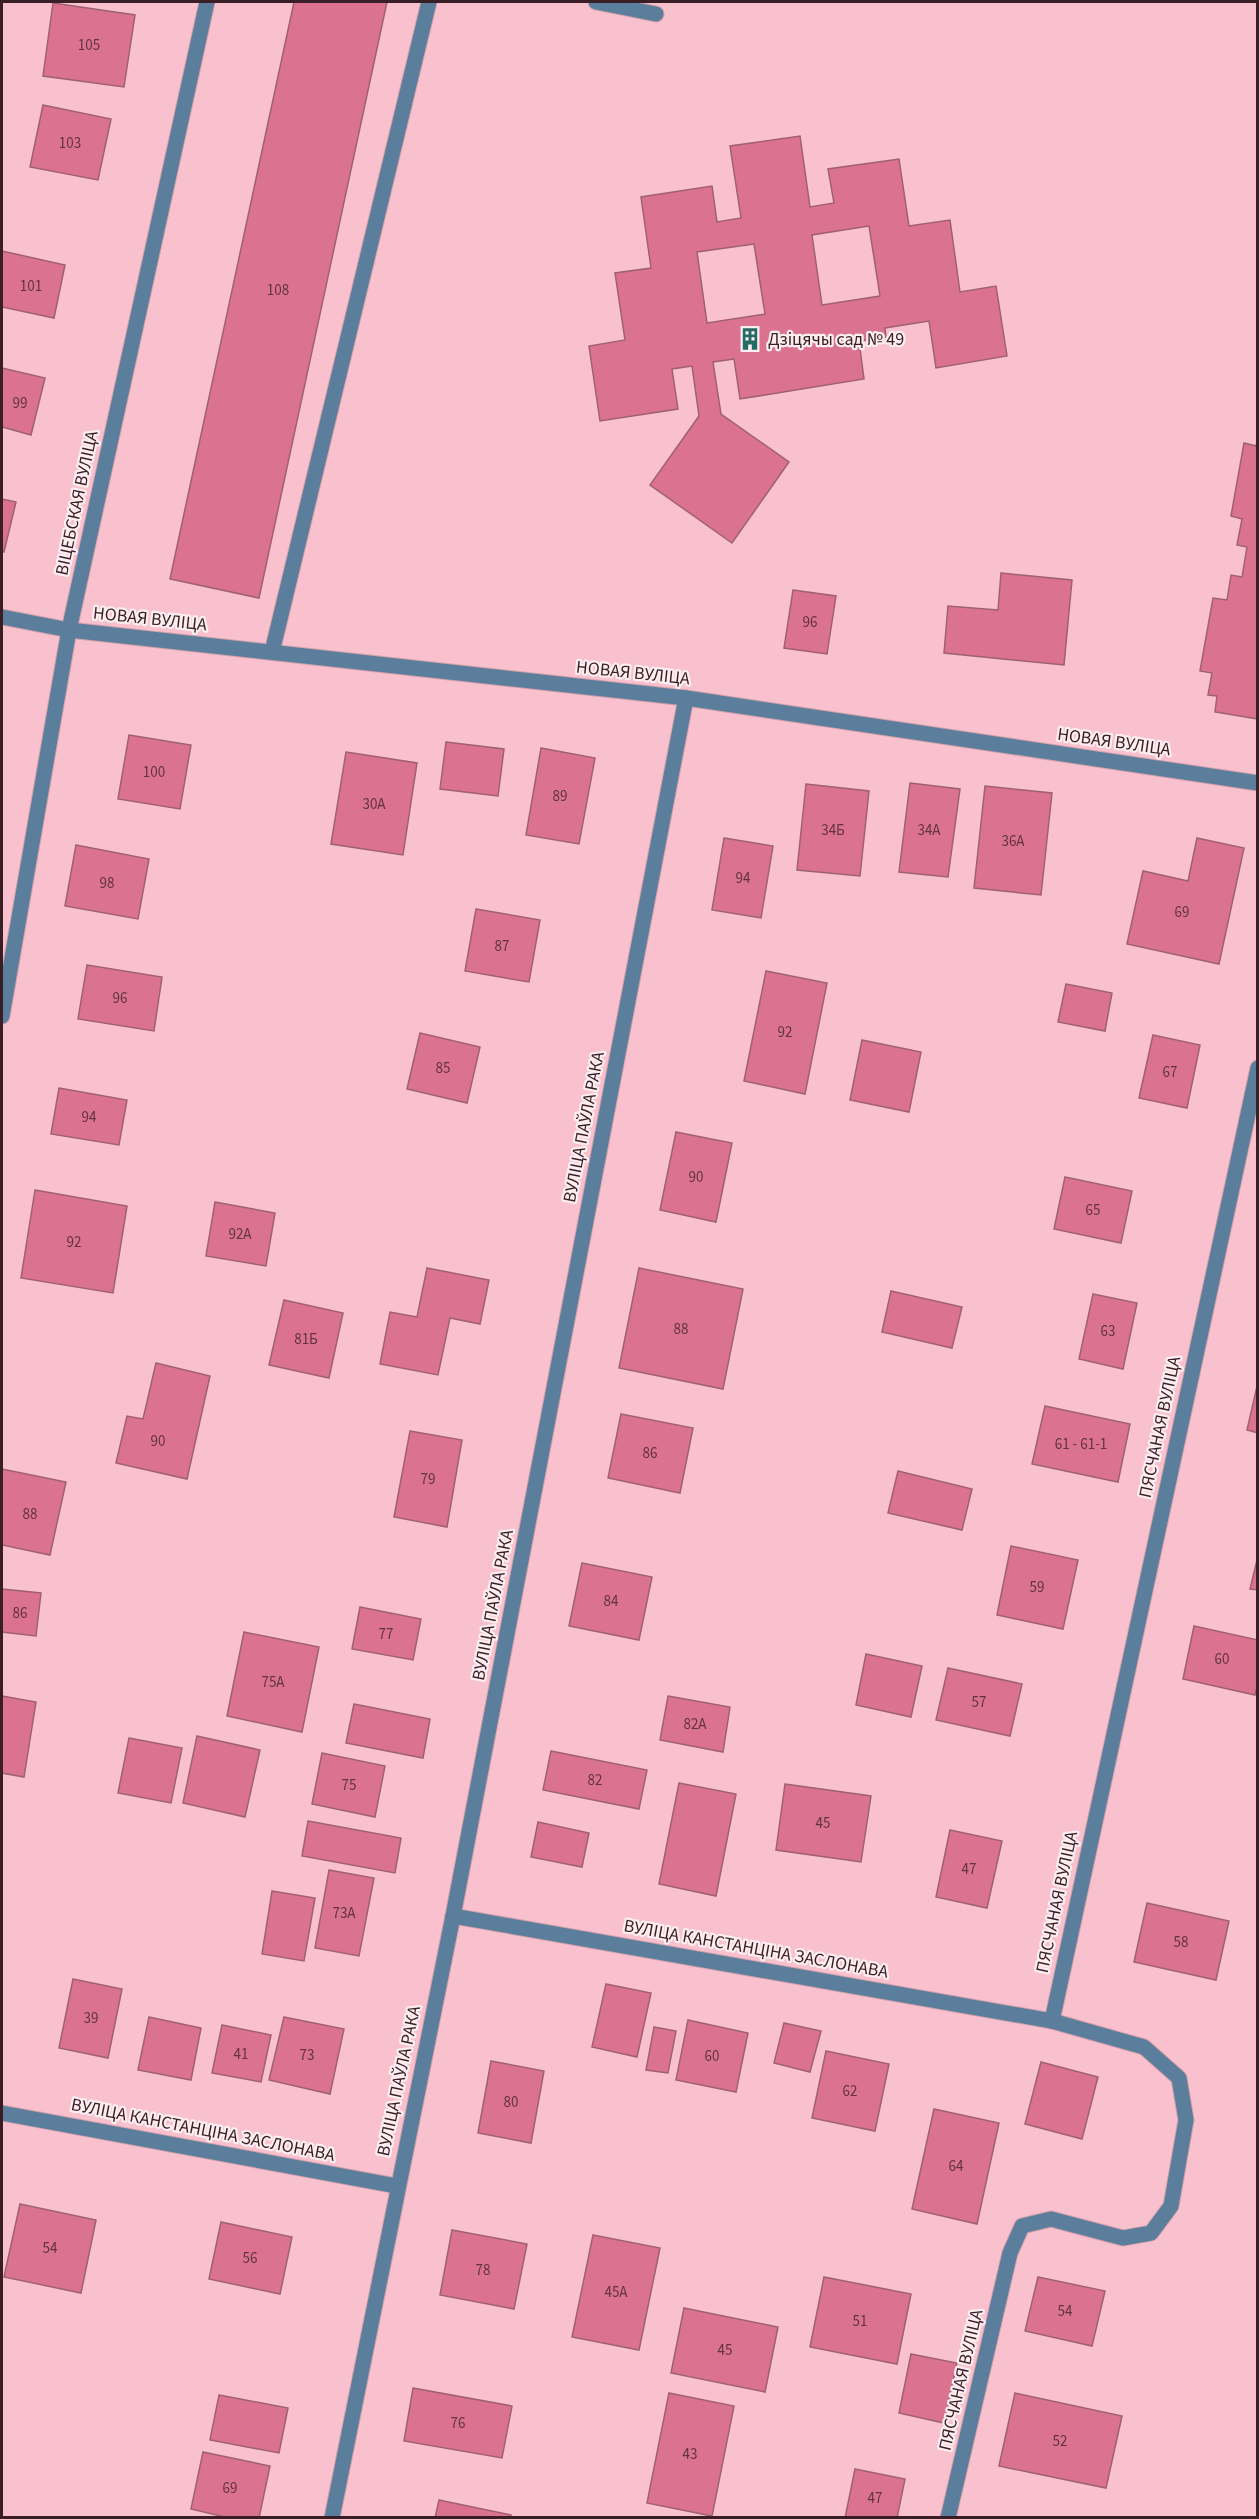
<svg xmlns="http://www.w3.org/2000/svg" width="1259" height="2519" viewBox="0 0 1259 2519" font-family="'Source Sans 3',sans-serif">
  <rect width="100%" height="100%" fill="#f9c0cd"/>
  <g fill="#db7390" stroke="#9f6171" stroke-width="1.5" fill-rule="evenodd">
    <polygon points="294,2 387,2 259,598 170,579"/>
    <polygon points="53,3 135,15 124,87 43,76"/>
    <polygon points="43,105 111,119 98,180 30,167"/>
    <path d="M800 136 810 207 834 203 828 169 899 159 909 226 950 220 960 292 996 286 1007 356 936 368 929 321 885 328 886 337 859 341 864 379 740 399 734 359 713 362 721 414 789 462 732 543 650 485 699 416 692 366 672 369 678 409 600 421 589 346 625 340 615 273 651 268 641 197 712 186 717 222 741 218 730 146ZM869 226 880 296 822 305 812 235ZM754 244 765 314 707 323 697 252Z"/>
    <polygon points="2,251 65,265 54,318 2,307"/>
    <polygon points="2,368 45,378 31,435 2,427"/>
    <polygon points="1258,437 1258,719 1215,712 1217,696 1208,695 1212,673 1200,671 1213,598 1227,600 1231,575 1242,577 1247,547 1237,545 1242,519 1231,516 1244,443 1256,446"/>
    <polygon points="2,499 16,502 4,552 2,551"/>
    <polygon points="1001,573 1072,580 1064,665 944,653 948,606 998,610"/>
    <polygon points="793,590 836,596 827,654 784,648"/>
    <polygon points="129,735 191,745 180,809 118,799"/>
    <polygon points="446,742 504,749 498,796 440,789"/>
    <polygon points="541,748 595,758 579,844 526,835"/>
    <polygon points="346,752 417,763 403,855 331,844"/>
    <polygon points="910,783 960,789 948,877 899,872"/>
    <polygon points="806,784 869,791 860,876 797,870"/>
    <polygon points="985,786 1052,793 1041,895 974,888"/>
    <polygon points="724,838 773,846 761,918 712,910"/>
    <polygon points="1197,838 1244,848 1219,964 1127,944 1143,871 1188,881"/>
    <polygon points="76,845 149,859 138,919 65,906"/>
    <polygon points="476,909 540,920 529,982 465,971"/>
    <polygon points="87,965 162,977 154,1031 78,1019"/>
    <polygon points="766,971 827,983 805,1094 744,1081"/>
    <polygon points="1066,984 1112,993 1105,1031 1058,1022"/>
    <polygon points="420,1033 480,1047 467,1103 407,1089"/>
    <polygon points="1153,1035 1200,1045 1187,1108 1139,1098"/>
    <polygon points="862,1040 921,1052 909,1112 850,1100"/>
    <polygon points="59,1088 127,1100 119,1145 51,1134"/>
    <polygon points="676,1132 732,1143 716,1222 660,1210"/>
    <polygon points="1065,1177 1132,1191 1121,1243 1054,1229"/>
    <polygon points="35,1190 127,1206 113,1293 21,1278"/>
    <polygon points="215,1202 275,1213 266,1266 206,1256"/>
    <polygon points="427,1268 489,1280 480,1324 450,1318 438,1375 380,1364 390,1312 417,1317"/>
    <polygon points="639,1268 743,1289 723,1389 619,1368"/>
    <polygon points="891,1291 962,1307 952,1348 882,1332"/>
    <polygon points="1093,1294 1137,1303 1123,1369 1079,1359"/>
    <polygon points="284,1300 343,1313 329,1378 269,1365"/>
    <polygon points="156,1363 210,1376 187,1479 116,1463 127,1416 143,1419"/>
    <polygon points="1258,1382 1258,1433 1247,1430"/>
    <polygon points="1045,1406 1130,1424 1118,1482 1032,1464"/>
    <polygon points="621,1414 693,1428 680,1493 608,1478"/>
    <polygon points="410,1431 462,1440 447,1527 394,1517"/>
    <polygon points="2,1469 66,1482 50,1555 2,1545"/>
    <polygon points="898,1471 972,1489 962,1530 888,1513"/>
    <polygon points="1011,1546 1078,1560 1063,1629 997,1615"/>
    <polygon points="1258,1556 1258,1590 1250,1589"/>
    <polygon points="582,1563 652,1577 639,1640 569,1626"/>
    <polygon points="2,1589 41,1593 36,1636 2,1632"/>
    <polygon points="360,1607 421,1619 413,1660 352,1649"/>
    <polygon points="1194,1626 1258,1640 1258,1683 1255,1695 1183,1679"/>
    <polygon points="244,1632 319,1647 302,1732 227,1716"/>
    <polygon points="866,1654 922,1666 911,1717 856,1705"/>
    <polygon points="948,1668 1022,1684 1010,1736 936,1720"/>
    <polygon points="2,1696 36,1702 24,1777 2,1773"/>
    <polygon points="668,1696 730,1707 723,1752 660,1740"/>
    <polygon points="354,1704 430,1719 423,1758 346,1743"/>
    <polygon points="197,1736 260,1750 245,1817 183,1803"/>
    <polygon points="129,1738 182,1748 171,1803 118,1793"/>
    <polygon points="551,1751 647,1770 639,1809 543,1790"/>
    <polygon points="322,1753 385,1766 375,1817 312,1804"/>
    <polygon points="679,1783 736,1794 716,1896 659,1884"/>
    <polygon points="785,1784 871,1796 861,1862 776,1850"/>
    <polygon points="308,1821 401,1838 395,1873 302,1856"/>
    <polygon points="538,1822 589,1833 582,1867 531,1857"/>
    <polygon points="950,1830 1002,1841 987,1908 936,1897"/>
    <polygon points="329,1870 374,1878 359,1956 315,1948"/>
    <polygon points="272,1891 315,1898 304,1961 262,1954"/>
    <polygon points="1147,1903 1229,1921 1216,1980 1134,1962"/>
    <polygon points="73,1979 122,1989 108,2058 59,2048"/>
    <polygon points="606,1984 651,1993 637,2057 592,2047"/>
    <polygon points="149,2017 201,2028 191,2080 138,2070"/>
    <polygon points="284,2017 344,2029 330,2094 269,2080"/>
    <polygon points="688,2020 748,2033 736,2092 676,2080"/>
    <polygon points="784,2023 821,2031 810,2072 774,2063"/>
    <polygon points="222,2025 271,2035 261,2082 212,2073"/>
    <polygon points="654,2027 676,2031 668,2073 646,2070"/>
    <polygon points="826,2051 889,2064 875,2131 812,2118"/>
    <polygon points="491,2061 544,2071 531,2143 478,2133"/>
    <polygon points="1041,2062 1098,2077 1082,2139 1025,2124"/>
    <polygon points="934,2109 999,2123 977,2224 912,2209"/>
    <polygon points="20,2204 96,2220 81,2293 4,2277"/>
    <polygon points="221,2222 292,2237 280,2294 209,2279"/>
    <polygon points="452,2230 527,2244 514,2309 440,2295"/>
    <polygon points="593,2235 660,2248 639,2350 572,2337"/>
    <polygon points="824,2277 911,2294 897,2364 810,2347"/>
    <polygon points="1038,2277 1105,2291 1092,2346 1025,2331"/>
    <polygon points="684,2308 778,2327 765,2392 671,2373"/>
    <polygon points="911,2354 957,2363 944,2423 899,2413"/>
    <polygon points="413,2388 512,2406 502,2458 404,2441"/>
    <polygon points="669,2393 734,2406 712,2516 647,2503"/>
    <polygon points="1015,2393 1122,2416 1106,2488 999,2466"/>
    <polygon points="219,2395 288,2408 279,2453 210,2440"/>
    <polygon points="203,2452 270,2466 259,2518 229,2518 191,2509"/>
    <polygon points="855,2469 905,2479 897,2518 845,2518"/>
    <polygon points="439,2500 511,2515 510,2518 435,2518"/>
  </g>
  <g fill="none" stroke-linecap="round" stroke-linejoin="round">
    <g stroke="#d3a0ab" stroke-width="17">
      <g id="minor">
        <polyline points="596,2 656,14"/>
        <polyline points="2,617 69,630 686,698 1258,783"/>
        <polyline points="272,652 429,2"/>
        <polyline points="2,1016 69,630 207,2"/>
        <polyline points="453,1916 1052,2021"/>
        <polyline points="2,2113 397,2186"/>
        <polyline points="332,2518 453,1916 686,698"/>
        <polyline points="948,2518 1010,2253 1022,2226 1051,2219 1123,2238 1151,2233 1171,2206 1186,2120 1179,2078 1144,2047 1052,2021 1258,1068"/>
      </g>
    </g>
    <use href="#minor" stroke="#5a7e9b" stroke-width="15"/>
  </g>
  <defs>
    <g id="building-bare" transform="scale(1.8)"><path d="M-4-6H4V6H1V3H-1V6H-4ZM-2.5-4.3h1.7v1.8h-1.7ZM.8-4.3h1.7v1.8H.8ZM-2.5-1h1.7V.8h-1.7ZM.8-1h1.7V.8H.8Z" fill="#246c63" stroke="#fdeef2" stroke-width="2.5" paint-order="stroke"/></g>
  </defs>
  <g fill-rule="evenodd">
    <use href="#building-bare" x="750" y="339"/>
  </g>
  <g text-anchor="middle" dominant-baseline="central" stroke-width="4.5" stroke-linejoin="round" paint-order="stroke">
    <g font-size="15" fill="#623340">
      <text x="89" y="45">105</text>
      <text x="70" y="143">103</text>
      <text x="31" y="286">101</text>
      <text x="278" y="290">108</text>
      <text x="20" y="403">99</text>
      <text x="810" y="622">96</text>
      <text x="154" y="772">100</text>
      <text x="560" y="796">89</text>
      <text x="374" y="804">30А</text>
      <text x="833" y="830">34Б</text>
      <text x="929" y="830">34А</text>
      <text x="1013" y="841">36А</text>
      <text x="743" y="878">94</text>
      <text x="107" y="883">98</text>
      <text x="1182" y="912">69</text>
      <text x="502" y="946">87</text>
      <text x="120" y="998">96</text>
      <text x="785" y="1032">92</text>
      <text x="443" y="1068">85</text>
      <text x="1170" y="1072">67</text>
      <text x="89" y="1117">94</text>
      <text x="696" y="1177">90</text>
      <text x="1093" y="1210">65</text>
      <text x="240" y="1234">92А</text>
      <text x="74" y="1242">92</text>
      <text x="681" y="1329">88</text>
      <text x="1108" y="1331">63</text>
      <text x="306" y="1339">81Б</text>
      <text x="158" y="1441">90</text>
      <text x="1081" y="1444">61 - 61-1</text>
      <text x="650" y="1453">86</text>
      <text x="428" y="1479">79</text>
      <text x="30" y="1514">88</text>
      <text x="1037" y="1587">59</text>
      <text x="611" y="1601">84</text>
      <text x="20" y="1613">86</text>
      <text x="386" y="1634">77</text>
      <text x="1222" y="1659">60</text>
      <text x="273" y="1682">75А</text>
      <text x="979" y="1702">57</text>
      <text x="695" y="1724">82А</text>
      <text x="595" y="1780">82</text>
      <text x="349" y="1785">75</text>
      <text x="823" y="1823">45</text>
      <text x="969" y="1869">47</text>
      <text x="344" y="1913">73А</text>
      <text x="1181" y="1942">58</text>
      <text x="91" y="2018">39</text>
      <text x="241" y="2054">41</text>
      <text x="307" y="2055">73</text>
      <text x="712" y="2056">60</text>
      <text x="850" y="2091">62</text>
      <text x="511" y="2102">80</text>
      <text x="956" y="2166">64</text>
      <text x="50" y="2248">54</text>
      <text x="250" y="2258">56</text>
      <text x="483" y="2270">78</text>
      <text x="616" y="2292">45А</text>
      <text x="1065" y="2311">54</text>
      <text x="860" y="2321">51</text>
      <text x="725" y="2350">45</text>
      <text x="458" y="2423">76</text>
      <text x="1060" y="2441">52</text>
      <text x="690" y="2454">43</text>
      <text x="230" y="2488">69</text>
      <text x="875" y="2498">47</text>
    </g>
    <g font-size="18" fill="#391e25" stroke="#fdeef2" text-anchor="start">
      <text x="768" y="339">Дзіцячы сад № 49</text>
    </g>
    <g font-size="18" fill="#391e25" stroke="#fdeef2">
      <text transform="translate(77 503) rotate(-78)">ВІЦЕБСКАЯ ВУЛІЦА</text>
      <text transform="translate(150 619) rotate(6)">НОВАЯ ВУЛІЦА</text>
      <text transform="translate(633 673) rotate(6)">НОВАЯ ВУЛІЦА</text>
      <text transform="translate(1114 742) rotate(8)">НОВАЯ ВУЛІЦА</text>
      <text transform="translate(584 1127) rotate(-79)">ВУЛІЦА ПАЎЛА РАКА</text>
      <text transform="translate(1160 1427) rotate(-78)">ПЯСЧАНАЯ ВУЛІЦА</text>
      <text transform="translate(493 1605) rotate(-79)">ВУЛІЦА ПАЎЛА РАКА</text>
      <text transform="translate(1057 1902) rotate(-78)">ПЯСЧАНАЯ ВУЛІЦА</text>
      <text transform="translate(756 1949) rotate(10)">ВУЛІЦА КАНСТАНЦІНА ЗАСЛОНАВА</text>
      <text transform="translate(399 2081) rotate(-78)">ВУЛІЦА ПАЎЛА РАКА</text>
      <text transform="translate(203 2130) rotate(11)">ВУЛІЦА КАНСТАНЦІНА ЗАСЛОНАВА</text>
      <text transform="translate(961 2380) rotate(-77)">ПЯСЧАНАЯ ВУЛІЦА</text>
    </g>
  </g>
  <rect width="1259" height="2519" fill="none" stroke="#391e25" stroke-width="6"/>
</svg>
